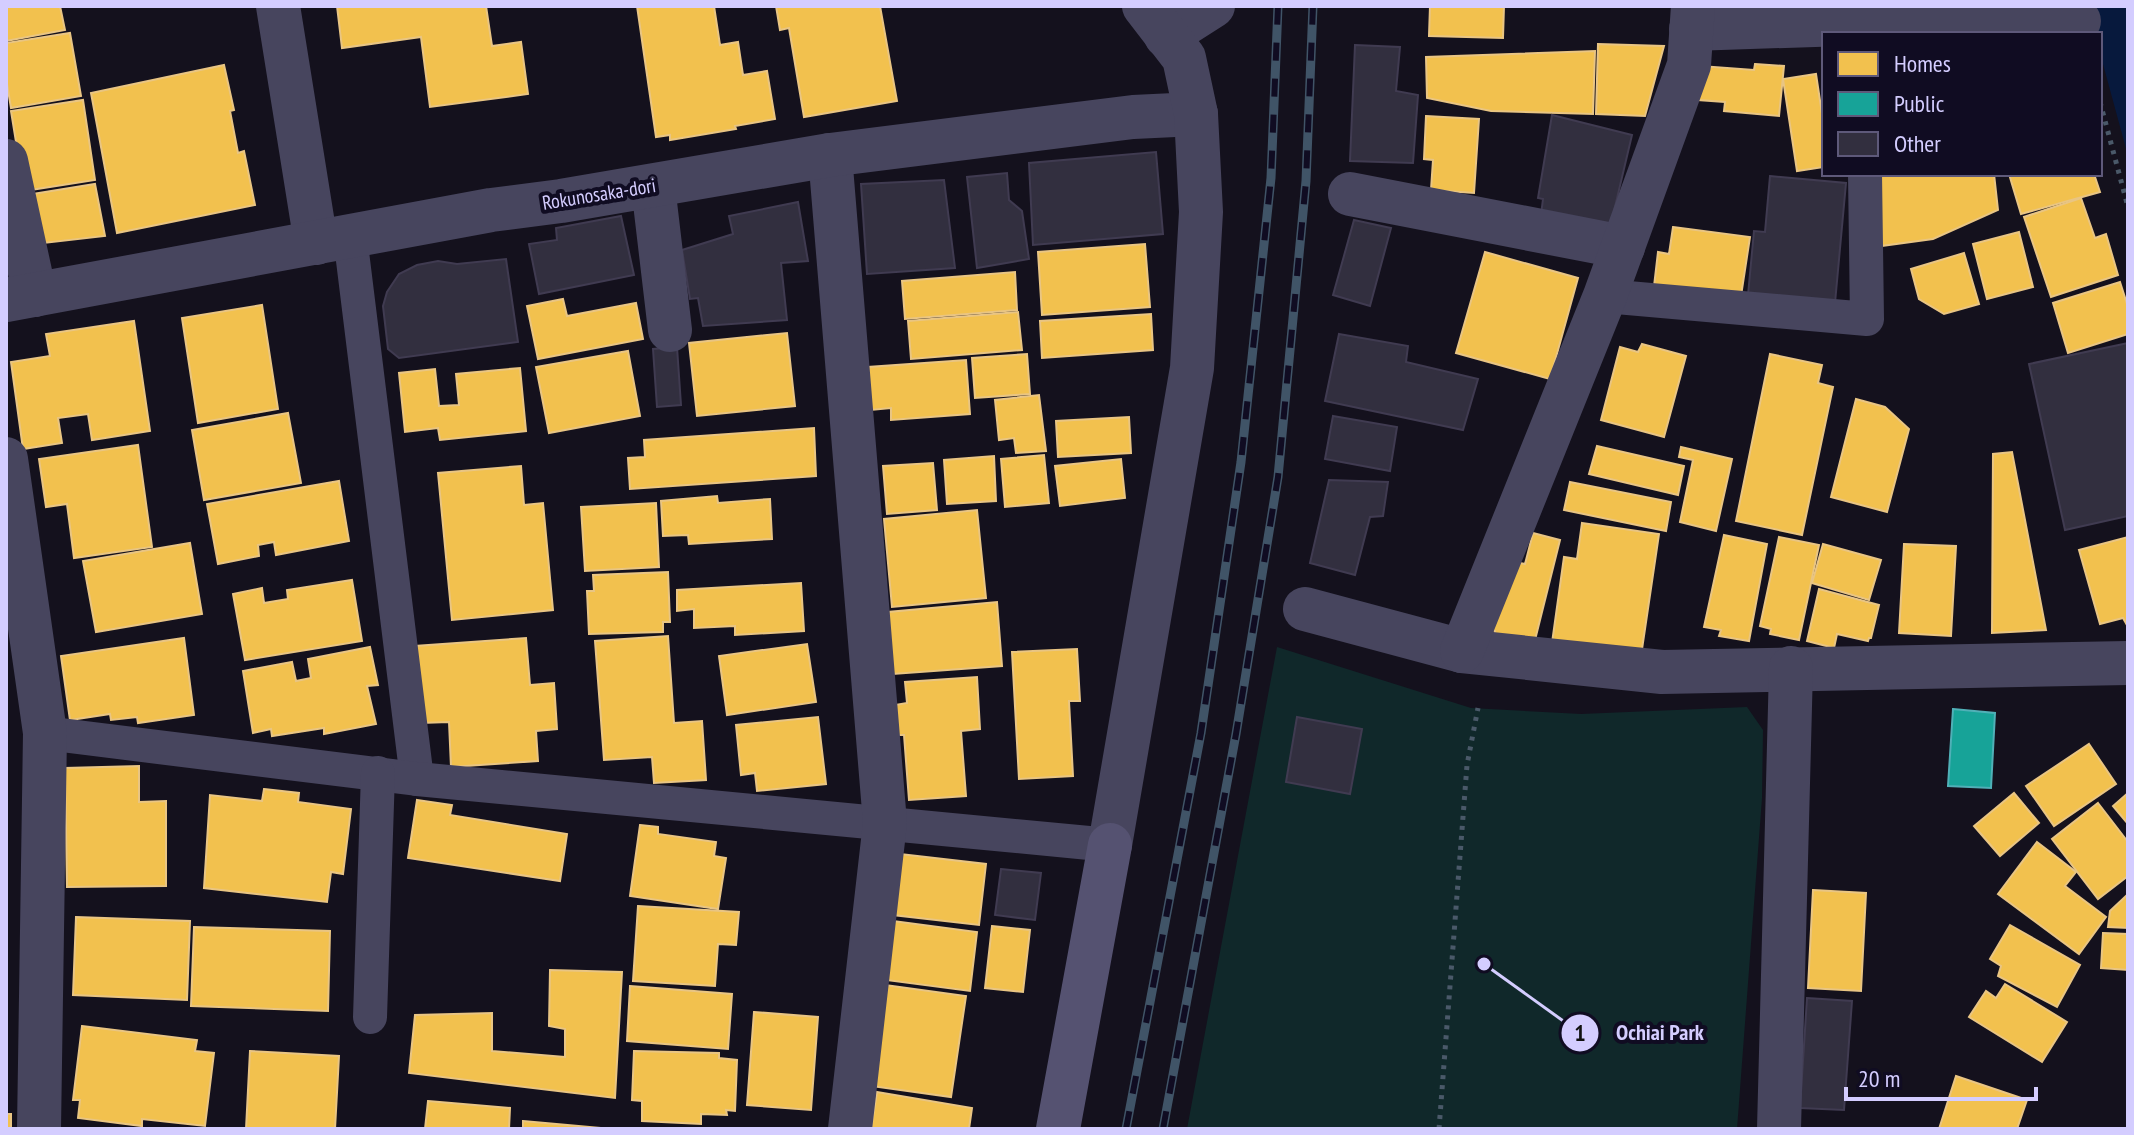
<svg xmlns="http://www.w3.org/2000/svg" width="2134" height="1135" viewBox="0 0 2134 1135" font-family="'PT Sans Narrow',sans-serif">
  <rect width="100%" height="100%" fill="#14111d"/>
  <polygon fill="#10282a" points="1277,647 1471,708 1581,714 1747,707 1763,730 1762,798 1737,1129 1187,1129"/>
  <polygon fill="#07193d" points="2087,6 2128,6 2128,156 2100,53 2100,34 2095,34"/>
  <g fill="#f2c14e" stroke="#e9c583" stroke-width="2">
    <polygon points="6,6 60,6 65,30 6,41"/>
    <polygon points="337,6 486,6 492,46 521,42 528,94 430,107 421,37 342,48"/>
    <polygon points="637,6 714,6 720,45 738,42 743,75 767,71 775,119 735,126 736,129 670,140 670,135 656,137"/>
    <polygon points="776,6 880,6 897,101 804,117 789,28 780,30"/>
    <polygon points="1430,6 1504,6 1503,38 1429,36"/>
    <polygon points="70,33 81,96 11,108 6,78 6,43"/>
    <polygon points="1598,44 1664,46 1645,116 1596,114"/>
    <polygon points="1595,51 1593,114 1491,111 1427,98 1426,57"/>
    <polygon points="1755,64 1784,66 1779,116 1724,111 1725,102 1698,100 1701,66 1754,70"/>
    <polygon points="224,65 234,110 230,111 238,153 244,151 255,205 117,233 91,93"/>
    <polygon points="1816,74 1824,127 1824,167 1797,171 1783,79"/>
    <polygon points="83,100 95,180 24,191 11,111"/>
    <polygon points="1426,116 1479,119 1474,193 1431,190 1433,160 1424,159"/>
    <polygon points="1872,174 1994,174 1998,210 1933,239 1881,246"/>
    <polygon points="2009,174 2094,174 2100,192 2021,214"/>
    <polygon points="95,184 105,236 35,244 26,195"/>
    <polygon points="2081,198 2095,238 2106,234 2118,275 2051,297 2024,217"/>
    <polygon points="1673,227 1750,237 1741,296 1653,295 1658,252 1669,254"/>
    <polygon points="2019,232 2033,287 1987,299 1973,244"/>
    <polygon points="1145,244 1150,307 1042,315 1038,252"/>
    <polygon points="1485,252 1578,278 1550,379 1456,353"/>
    <polygon points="1964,253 1979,304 1944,314 1919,299 1911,269"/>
    <polygon points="1015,272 1017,310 905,319 902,281"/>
    <polygon points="2120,282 2128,307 2128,334 2068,353 2053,303"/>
    <polygon points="563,299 567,316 636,303 643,339 538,359 527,306"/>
    <polygon points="262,305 278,409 198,423 182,318"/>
    <polygon points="1018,312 1022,350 911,359 908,321"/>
    <polygon points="1151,314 1153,350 1042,358 1040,321"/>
    <polygon points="134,321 150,431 92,440 88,414 58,418 62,443 23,449 11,362 50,356 46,334"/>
    <polygon points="787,333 795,406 697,416 689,343"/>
    <polygon points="1642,344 1686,356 1664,437 1601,420 1620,347 1638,352"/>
    <polygon points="628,351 640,416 549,433 536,367"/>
    <polygon points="1027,354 1030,394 975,398 972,358"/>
    <polygon points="1770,354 1822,365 1818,383 1833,387 1802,535 1736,521"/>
    <polygon points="966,360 970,414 891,420 891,408 871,410 868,367"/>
    <polygon points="520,368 526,431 440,440 438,428 405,432 399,373 435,369 439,406 459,405 456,374"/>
    <polygon points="1039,395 1046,451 1016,453 1014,438 999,440 995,400"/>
    <polygon points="1856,399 1885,407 1909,429 1887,512 1831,497"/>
    <polygon points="288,413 301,483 204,500 192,430"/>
    <polygon points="1129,417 1131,453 1058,457 1056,421"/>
    <polygon points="814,428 816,476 630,489 628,458 645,457 644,440"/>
    <polygon points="138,445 152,547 74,558 67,504 46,507 39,459"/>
    <polygon points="1597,446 1684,466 1678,495 1589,474"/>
    <polygon points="1681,447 1732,459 1716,531 1680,522 1693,460 1679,457"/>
    <polygon points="2012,452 2046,630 1992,633 1993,454"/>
    <polygon points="1044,455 1049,503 1005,507 1001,459"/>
    <polygon points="994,456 996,501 947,504 944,460"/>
    <polygon points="1121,459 1125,498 1060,506 1055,466"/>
    <polygon points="933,463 937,510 887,514 883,466"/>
    <polygon points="521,466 524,505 543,503 553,610 452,620 438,473"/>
    <polygon points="339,481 349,541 276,555 274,542 258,545 259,556 218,564 207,504"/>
    <polygon points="1570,482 1671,502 1666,531 1564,510"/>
    <polygon points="717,496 718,503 770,499 772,539 689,544 688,535 663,536 661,501"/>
    <polygon points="656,503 659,567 585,571 581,507"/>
    <polygon points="977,510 986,598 892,607 884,519"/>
    <polygon points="1582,523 1659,534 1641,656 1552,643 1564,557 1577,559"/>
    <polygon points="1533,533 1560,540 1532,652 1493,642 1495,631 1490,629 1515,562 1525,564"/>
    <polygon points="1724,535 1767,544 1749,641 1719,636 1721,630 1704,627"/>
    <polygon points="1779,537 1819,545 1799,640 1770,634 1771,629 1760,626"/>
    <polygon points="2128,537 2128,627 2123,618 2100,624 2079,550"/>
    <polygon points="190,543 202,614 96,632 83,561"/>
    <polygon points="1823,544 1881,560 1869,600 1812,583"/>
    <polygon points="1904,544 1956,546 1951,636 1899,633"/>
    <polygon points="668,572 670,622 663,622 663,632 589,634 587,591 594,591 593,575"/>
    <polygon points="352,580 362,641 245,660 233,594 262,588 264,603 288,599 287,590"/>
    <polygon points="801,583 804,631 735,635 735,626 694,628 694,609 677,611 677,590"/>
    <polygon points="1819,589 1879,605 1871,638 1869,638 1868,641 1837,634 1834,648 1807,641"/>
    <polygon points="997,602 1002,666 893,674 888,612"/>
    <polygon points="668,636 674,723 702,721 706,780 654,783 652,757 604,760 595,641"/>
    <polygon points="184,638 194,715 138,723 137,717 111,720 110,714 70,720 61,656"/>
    <polygon points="526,638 530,685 554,683 557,729 536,731 538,761 451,767 449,722 421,723 415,646"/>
    <polygon points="807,644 816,702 727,715 719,656"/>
    <polygon points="370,647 378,685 367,686 376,724 324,734 324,728 272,736 271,729 253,733 243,671 292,662 296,681 311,678 308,659"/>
    <polygon points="1077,649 1080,701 1069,701 1073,776 1019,779 1012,652"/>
    <polygon points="977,677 980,729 961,731 966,796 909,800 904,735 898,735 895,705 907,703 905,682"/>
    <polygon points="818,717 826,784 757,791 755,773 741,775 736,725"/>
    <polygon points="2089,744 2116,784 2054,826 2026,786"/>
    <polygon points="139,766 139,802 166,801 166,886 67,887 65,768"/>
    <polygon points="264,789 299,793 298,802 351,809 343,874 331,872 327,902 204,888 210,795 262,801"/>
    <polygon points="2014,793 2039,823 2000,856 1974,826"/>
    <polygon points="2128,793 2128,824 2113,806"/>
    <polygon points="417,800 452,805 450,815 567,834 560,881 408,858"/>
    <polygon points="2098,803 2128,842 2128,876 2098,899 2052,839"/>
    <polygon points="640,825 658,827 658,834 716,842 714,856 726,858 718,909 630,896"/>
    <polygon points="2037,842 2076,872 2065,886 2106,917 2079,954 1998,894"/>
    <polygon points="900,854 986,864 979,925 893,915"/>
    <polygon points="1813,890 1866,893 1861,991 1808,988"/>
    <polygon points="2128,894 2128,928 2108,927 2110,911"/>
    <polygon points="638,906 739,912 736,945 718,944 715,986 633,981"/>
    <polygon points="76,917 190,921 187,1000 73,995"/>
    <polygon points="893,921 977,932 970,991 886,980"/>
    <polygon points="2010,925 2080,965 2057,1007 1998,976 2001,966 1990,959"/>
    <polygon points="992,926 1030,930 1023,992 985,988"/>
    <polygon points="194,927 330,931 328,1011 191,1006"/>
    <polygon points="2103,933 2128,934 2128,970 2101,968"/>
    <polygon points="550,970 622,972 615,1098 409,1073 415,1015 492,1013 492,1051 565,1057 565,1029 549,1026"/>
    <polygon points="2005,984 2067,1022 2042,1062 1969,1017 1986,991 1996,998"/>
    <polygon points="885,985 966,996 951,1097 871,1086"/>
    <polygon points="630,986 732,994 728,1049 627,1041"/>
    <polygon points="754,1012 818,1017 811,1110 747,1105"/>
    <polygon points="82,1026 197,1040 195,1051 214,1053 205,1126 142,1119 142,1126 78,1118 80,1100 73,1100"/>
    <polygon points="250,1051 339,1056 335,1129 246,1129"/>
    <polygon points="634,1051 719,1053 719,1058 737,1060 735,1111 726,1110 727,1115 701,1114 701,1124 642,1121 642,1101 632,1100"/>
    <polygon points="1956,1076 2027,1100 2017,1129 1939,1129"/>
    <polygon points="877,1092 972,1108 969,1129 871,1129"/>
    <polygon points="428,1101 510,1108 509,1129 425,1129"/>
    <rect x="6" y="1114" width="5" height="15"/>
    <polygon points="523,1121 612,1129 523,1129"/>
  </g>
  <polygon fill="#17a398" stroke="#50b0b7" stroke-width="2" points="1953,709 1995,713 1991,788 1948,786"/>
  <g fill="#322f3f" stroke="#403b51" stroke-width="2">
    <polygon points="1355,45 1400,47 1396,91 1418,95 1413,163 1350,161"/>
    <polygon points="1552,115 1632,135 1610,228 1541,215 1543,199 1538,198"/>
    <polygon points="1156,152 1163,234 1033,245 1029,163"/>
    <polygon points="1007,173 1009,200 1022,211 1029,259 977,268 967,177"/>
    <polygon points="1770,176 1846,183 1835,303 1748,295 1754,231 1765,232"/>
    <polygon points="944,180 955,268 867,274 861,184"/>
    <polygon points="798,202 808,261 781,263 787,320 703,326 698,298 690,299 682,250 733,234 729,216"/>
    <polygon points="621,216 634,275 539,294 529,244 557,240 556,228"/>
    <polygon points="1354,220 1391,228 1370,306 1333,295"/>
    <polygon points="506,259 518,342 399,358 388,349 383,306 387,292 399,274 417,265 438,261 457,264"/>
    <polygon points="1339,334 1408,346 1406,362 1478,379 1463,430 1325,401"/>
    <polygon points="2128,343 2128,516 2065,530 2029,364"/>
    <polygon points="677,347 681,405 657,407 653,349"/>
    <polygon points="1333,416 1397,427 1390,471 1325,459"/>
    <polygon points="1329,480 1388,482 1383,516 1370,517 1355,575 1310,563"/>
    <polygon points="1297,717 1362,729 1350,794 1286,782"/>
    <polygon points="1001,869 1041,873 1035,920 995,915"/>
    <polygon points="1807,998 1852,1001 1844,1110 1800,1108"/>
  </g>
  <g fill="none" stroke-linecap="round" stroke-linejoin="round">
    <g stroke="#4a5969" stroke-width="5" stroke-dasharray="4 6" stroke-linecap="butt">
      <polyline points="2100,102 2128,207"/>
      <polyline points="1439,1129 1467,765 1478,708"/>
    </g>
    <g stroke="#47455e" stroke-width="34">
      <polyline points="350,236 417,779"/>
      <polyline points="1605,296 1867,319 1865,174"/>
      <polyline points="45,733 417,779 1110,845"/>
      <polyline points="370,1017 378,773"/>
    </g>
    <g stroke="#47455e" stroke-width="44">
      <polyline points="278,6 316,243"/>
      <polyline points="1691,29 1845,24 2079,21"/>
      <polyline points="1166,36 1213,6"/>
      <polyline points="830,155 885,823 850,1129"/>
      <polyline points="6,161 35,295"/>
      <polyline points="653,186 670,330"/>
      <polyline points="1350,194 1623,247"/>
      <polyline points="6,300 491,210 561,201 830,155 1133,117 1196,114"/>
      <polyline points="6,459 45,733 39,1129"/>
      <polyline points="1305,609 1462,651 1662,672 2128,663"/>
      <polyline points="1462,651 1605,296 1689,65 1693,6"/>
      <polyline points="1110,845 1192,368 1201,212 1196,114 1184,58 1144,6"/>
      <polyline points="1779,1129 1791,668"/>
    </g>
    <polyline stroke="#555271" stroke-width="44" points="1058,1129 1110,845"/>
    <g stroke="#405467" stroke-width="9">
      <g id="rail">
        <polyline points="1126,1129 1201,733 1241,462 1271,178 1278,6"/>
        <polyline points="1163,1129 1236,734 1278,477 1306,181 1313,6"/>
      </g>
    </g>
    <use href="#rail" stroke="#100c22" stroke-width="6" stroke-dasharray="18" stroke-linecap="butt"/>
  </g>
  <g text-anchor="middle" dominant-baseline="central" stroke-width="8" stroke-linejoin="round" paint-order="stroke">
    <g font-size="20" fill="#d4cdff" stroke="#100c22">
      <text transform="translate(599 194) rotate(-9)">Rokunosaka-dori</text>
    </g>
  </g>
  <path fill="none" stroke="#d4cdff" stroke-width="3" d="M1484 964L1580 1033"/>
  <g fill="#d4cdff" stroke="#100c22" stroke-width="3">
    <circle cx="1484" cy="964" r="8"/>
    <circle cx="1580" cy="1033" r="20"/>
  </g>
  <g font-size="24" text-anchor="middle" font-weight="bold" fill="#111">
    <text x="1580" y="1041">1</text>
  </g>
  <g font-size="22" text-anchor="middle" font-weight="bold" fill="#d4cdff" stroke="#100c22" stroke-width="8" stroke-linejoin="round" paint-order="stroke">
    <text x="1660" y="1040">Ochiai Park</text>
  </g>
  <rect width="2134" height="1135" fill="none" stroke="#d4cdff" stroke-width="16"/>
  <rect x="1822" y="32" width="280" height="144" fill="#100c22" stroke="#5e597a" stroke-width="2"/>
  <rect x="1838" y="52" width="40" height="24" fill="#f2c14e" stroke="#5e597a" stroke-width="2"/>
  <text x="1894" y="72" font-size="24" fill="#d4cdff">Homes</text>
  <rect x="1838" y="92" width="40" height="24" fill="#17a398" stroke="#5e597a" stroke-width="2"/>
  <text x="1894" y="112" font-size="24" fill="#d4cdff">Public</text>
  <rect x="1838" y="132" width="40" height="24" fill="#322f3f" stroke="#5e597a" stroke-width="2"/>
  <text x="1894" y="152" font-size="24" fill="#d4cdff">Other</text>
  <path d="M1846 1087v12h190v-12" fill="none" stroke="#d4cdff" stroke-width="4"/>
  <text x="1858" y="1087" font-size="24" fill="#d4cdff" stroke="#100c22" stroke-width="6" paint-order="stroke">20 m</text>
</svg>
